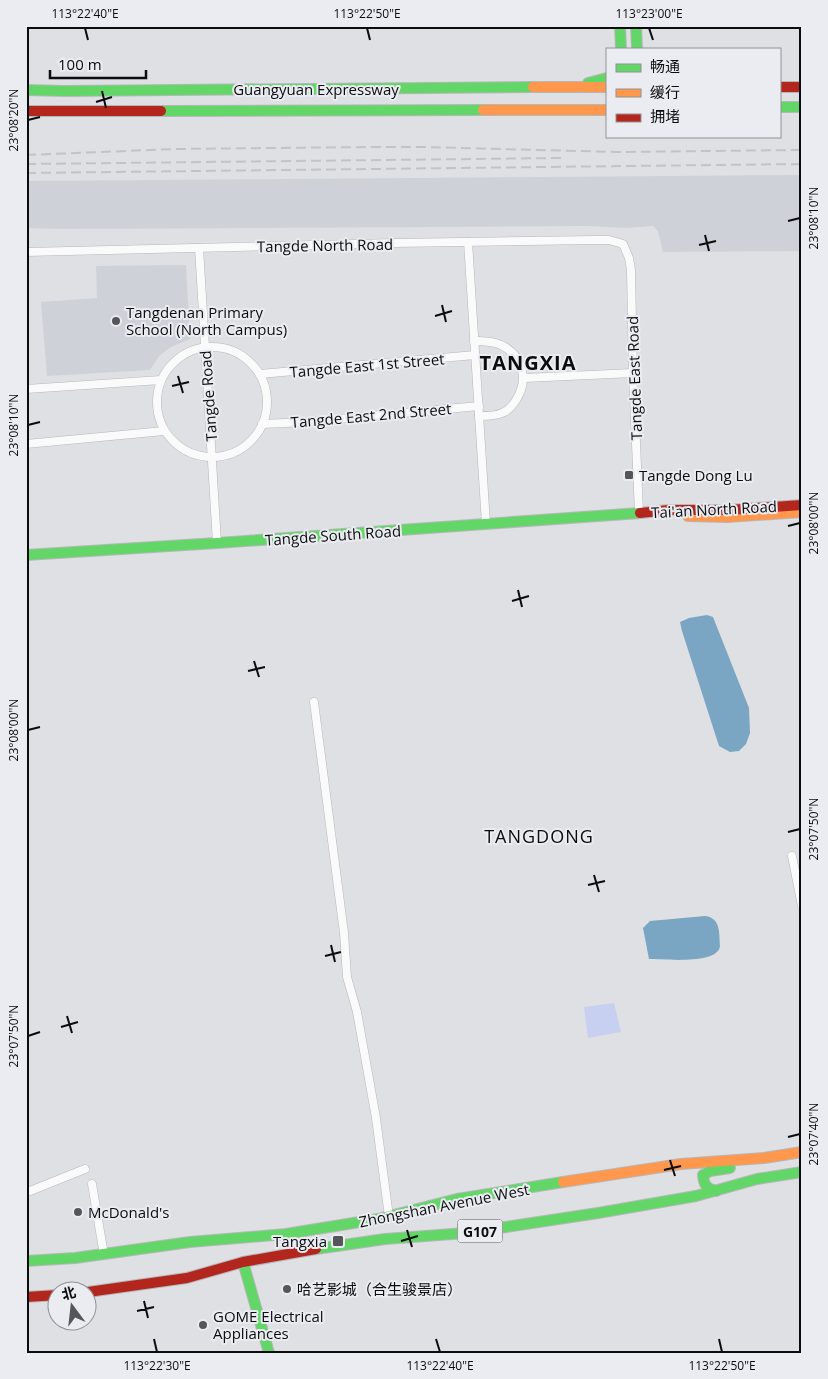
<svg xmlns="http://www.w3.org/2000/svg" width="828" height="1379" viewBox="0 0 828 1379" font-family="'Open Sans','Noto Sans SC',sans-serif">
  <rect width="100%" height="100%" fill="#dee0e3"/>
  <g fill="#cfd1d9">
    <polygon points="802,175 802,251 663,252 658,231 653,226 627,228 588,226 61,229 26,228 26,181"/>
    <polygon points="186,265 190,339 171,347 159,356 150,370 47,376 41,302 97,298 96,266"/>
  </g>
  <polygon fill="#c8d0f1" points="614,1003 621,1032 588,1038 584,1007"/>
  <g fill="#7aa5c3">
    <polygon points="707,615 713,617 749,708 750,733 746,744 739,751 730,752 719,746 682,631 680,622 689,618"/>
    <path d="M705 916C721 918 719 933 720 946 718 965 664 959 649 959L643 928 650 921Z"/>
  </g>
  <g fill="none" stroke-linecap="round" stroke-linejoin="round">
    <g stroke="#b6b7b9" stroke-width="9">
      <g id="street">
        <polyline points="468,242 486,524"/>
        <polyline points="199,248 217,543"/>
        <polyline points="26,252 395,243 596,240 609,240 623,244 629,258 631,270 633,373 639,513"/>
        <path d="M474 341C483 341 493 341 501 345 523 355 529 380 516 400 513 405 508 411 502 413 496 416 486 416 479 416"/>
        <circle cx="212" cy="402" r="55"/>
        <polyline points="260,374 475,355"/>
        <polyline points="524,378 633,373"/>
        <polyline points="26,389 161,380"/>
        <polyline points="262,424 307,422 479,406"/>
        <polyline points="26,444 164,431"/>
        <polyline points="314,702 344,933 347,977 357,1012 376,1118 389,1217"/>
        <polyline points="792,856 802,906"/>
        <polyline points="92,1184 104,1255"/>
        <polyline points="26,1190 30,1191 85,1169"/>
      </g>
    </g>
    <g stroke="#b6b7b9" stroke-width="12">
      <g id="fast">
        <polyline points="620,26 621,49"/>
        <polyline points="636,26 637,49"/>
        <polyline points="588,83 607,78"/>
        <polyline points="26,90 65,91 533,87"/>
        <polyline points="779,107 802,107"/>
        <polyline points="161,111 483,110"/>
        <polyline points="26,555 217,543 640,513"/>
        <path d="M716 1191C706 1188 704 1185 703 1175L710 1171 730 1168"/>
        <polyline points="316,1249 385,1239 466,1233 598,1213 696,1196 757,1179 802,1172"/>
        <polyline points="26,1261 75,1258 190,1242 286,1234 378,1219 457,1199 563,1182"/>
        <polyline points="243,1262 269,1353"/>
      </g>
    </g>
    <g stroke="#b6b7b9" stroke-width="12">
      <g id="slow">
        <polyline points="533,87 607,87"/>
        <polyline points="483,110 607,110"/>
        <polyline points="688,516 727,517 802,512"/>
        <polyline points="563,1182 681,1164 764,1158 802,1152"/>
      </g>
    </g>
    <g stroke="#b6b7b9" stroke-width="12">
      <g id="jam">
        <polyline points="779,87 802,87"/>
        <polyline points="26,111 161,111"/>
        <polyline points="640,513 669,510 728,510 802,505"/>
        <polyline points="88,1292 187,1278 243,1262 316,1249"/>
        <polyline points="26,1297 58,1295"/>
      </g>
    </g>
    <use href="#street" stroke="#fafafb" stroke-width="8"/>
    <use href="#fast" stroke="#63d668" stroke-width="10"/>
    <use href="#slow" stroke="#ff974d" stroke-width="10"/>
    <use href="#jam" stroke="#b3261e" stroke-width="10"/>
    <g stroke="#c3c3c4" stroke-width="2" stroke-dasharray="10 5" stroke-linecap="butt">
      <polyline points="26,155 175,149 369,147 422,147 618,152 802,150"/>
      <polyline points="26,164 562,158"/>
      <polyline points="26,173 802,164"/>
    </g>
  </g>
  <path fill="none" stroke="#0b0c0e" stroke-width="2" d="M85 28 88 40M367 28 370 40M649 28 653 40M102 91 106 108M96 102 112 97M28 120 40 117M788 221 800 218M705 235 709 251M699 245 716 241M442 305 446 322M435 316 452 311M178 376 183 393M172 386 189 382M28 425 40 422M788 526 800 523M518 590 522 607M512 601 529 596M254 661 259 677M248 671 265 667M28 730 40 727M788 832 800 829M594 875 599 892M588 885 605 881M331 945 335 962M325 956 341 952M67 1016 72 1033M61 1027 78 1022M28 1036 40 1032M788 1137 800 1134M670 1160 675 1176M664 1170 681 1166M407 1230 412 1247M401 1241 418 1236M144 1301 148 1318M137 1311 154 1307M154 1339 157 1352M436 1339 440 1352M719 1339 722 1352"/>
  <g fill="#555659" stroke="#eaecf1" stroke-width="2">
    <circle cx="116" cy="321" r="5"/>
    <rect x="624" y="470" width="10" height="10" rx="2.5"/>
    <circle cx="78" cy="1212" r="5"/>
    <rect x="332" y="1235" width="12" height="12" rx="2.5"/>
    <circle cx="287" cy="1289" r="5"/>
    <circle cx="203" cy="1325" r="5"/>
  </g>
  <g text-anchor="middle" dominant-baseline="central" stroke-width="4" stroke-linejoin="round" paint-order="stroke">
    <rect fill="#eaecf1" stroke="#4e4f52" stroke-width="1" x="457.5" y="1219.5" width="45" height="23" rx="4"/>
    <g font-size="14" font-weight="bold" fill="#0b0c0e">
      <text x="480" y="1231">G107</text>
    </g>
    <g font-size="15" fill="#0b0c0e" stroke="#eaecf1">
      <text x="316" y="89">Guangyuan Expressway</text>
      <text transform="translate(325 245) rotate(-1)">Tangde North Road</text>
      <text transform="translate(367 365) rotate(-5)">Tangde East 1st Street</text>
      <text transform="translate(634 378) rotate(-92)">Tangde East Road</text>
      <text transform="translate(208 396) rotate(-94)">Tangde Road</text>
      <text transform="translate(371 415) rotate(-5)">Tangde East 2nd Street</text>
      <text transform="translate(714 509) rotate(-3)">Tai'an North Road</text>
      <text transform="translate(333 535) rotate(-4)">Tangde South Road</text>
      <text transform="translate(444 1205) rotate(-11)">Zhongshan Avenue West</text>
    </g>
    <g font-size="15" fill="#0b0c0e" stroke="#eaecf1" text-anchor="start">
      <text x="126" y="312">Tangdenan Primary<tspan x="126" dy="17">School (North Campus)</tspan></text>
      <text x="639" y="475">Tangde Dong Lu</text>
      <text x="88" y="1212">McDonald's</text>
      <text x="327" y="1241" text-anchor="end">Tangxia</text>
      <text x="297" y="1289">哈艺影城（合生骏景店）</text>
      <text x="213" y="1316">GOME Electrical<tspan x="213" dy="17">Appliances</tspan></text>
    </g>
    <g font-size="18" letter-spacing="1" fill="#0b0c0e" stroke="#eaecf1">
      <text x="539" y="836">TANGDONG</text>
    </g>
    <g font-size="20" font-weight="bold" letter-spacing="1" fill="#0b0c0e" stroke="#eaecf1">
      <text x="528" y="362">TANGXIA</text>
    </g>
  </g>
  <rect width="828" height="1379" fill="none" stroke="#eaecf1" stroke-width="55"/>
  <rect x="606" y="48" width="175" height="90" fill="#eaecf1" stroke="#919296"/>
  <rect x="616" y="64" width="25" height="8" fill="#63d668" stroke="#919296"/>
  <text x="650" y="72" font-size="15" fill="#0b0c0e">畅通</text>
  <rect x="616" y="89" width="25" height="8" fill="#ff974d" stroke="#919296"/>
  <text x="650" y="98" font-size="15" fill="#0b0c0e">缓行</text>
  <rect x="616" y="114" width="25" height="8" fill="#b3261e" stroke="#919296"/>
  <text x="650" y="122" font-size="15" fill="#0b0c0e">拥堵</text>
  <g transform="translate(72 1306) rotate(345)"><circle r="24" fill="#eaecf1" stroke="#919296"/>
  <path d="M0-4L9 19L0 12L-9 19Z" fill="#555659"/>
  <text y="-8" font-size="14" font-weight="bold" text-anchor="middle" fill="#0b0c0e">北</text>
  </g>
  <path d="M50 70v8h96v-8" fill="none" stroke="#0b0c0e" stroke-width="2.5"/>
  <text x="58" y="70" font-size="15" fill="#0b0c0e" stroke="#eaecf1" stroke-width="4" paint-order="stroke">100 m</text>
  <rect x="28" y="28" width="772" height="1324" fill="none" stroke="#0b0c0e" stroke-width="2"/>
  <g font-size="12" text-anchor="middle" fill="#0b0c0e">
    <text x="85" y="18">113°22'40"E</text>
    <text x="367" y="18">113°22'50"E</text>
    <text x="649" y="18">113°23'00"E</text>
    <text transform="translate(14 120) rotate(-90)" y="4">23°08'20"N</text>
    <text transform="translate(814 218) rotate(-90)" y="4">23°08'10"N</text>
    <text transform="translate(14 425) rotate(-90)" y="4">23°08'10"N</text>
    <text transform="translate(814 523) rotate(-90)" y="4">23°08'00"N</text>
    <text transform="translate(14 730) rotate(-90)" y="4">23°08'00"N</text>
    <text transform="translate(814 829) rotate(-90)" y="4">23°07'50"N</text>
    <text transform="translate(14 1036) rotate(-90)" y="4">23°07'50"N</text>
    <text transform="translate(814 1134) rotate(-90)" y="4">23°07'40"N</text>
    <text x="157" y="1370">113°22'30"E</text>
    <text x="440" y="1370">113°22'40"E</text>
    <text x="722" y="1370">113°22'50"E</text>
  </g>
</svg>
